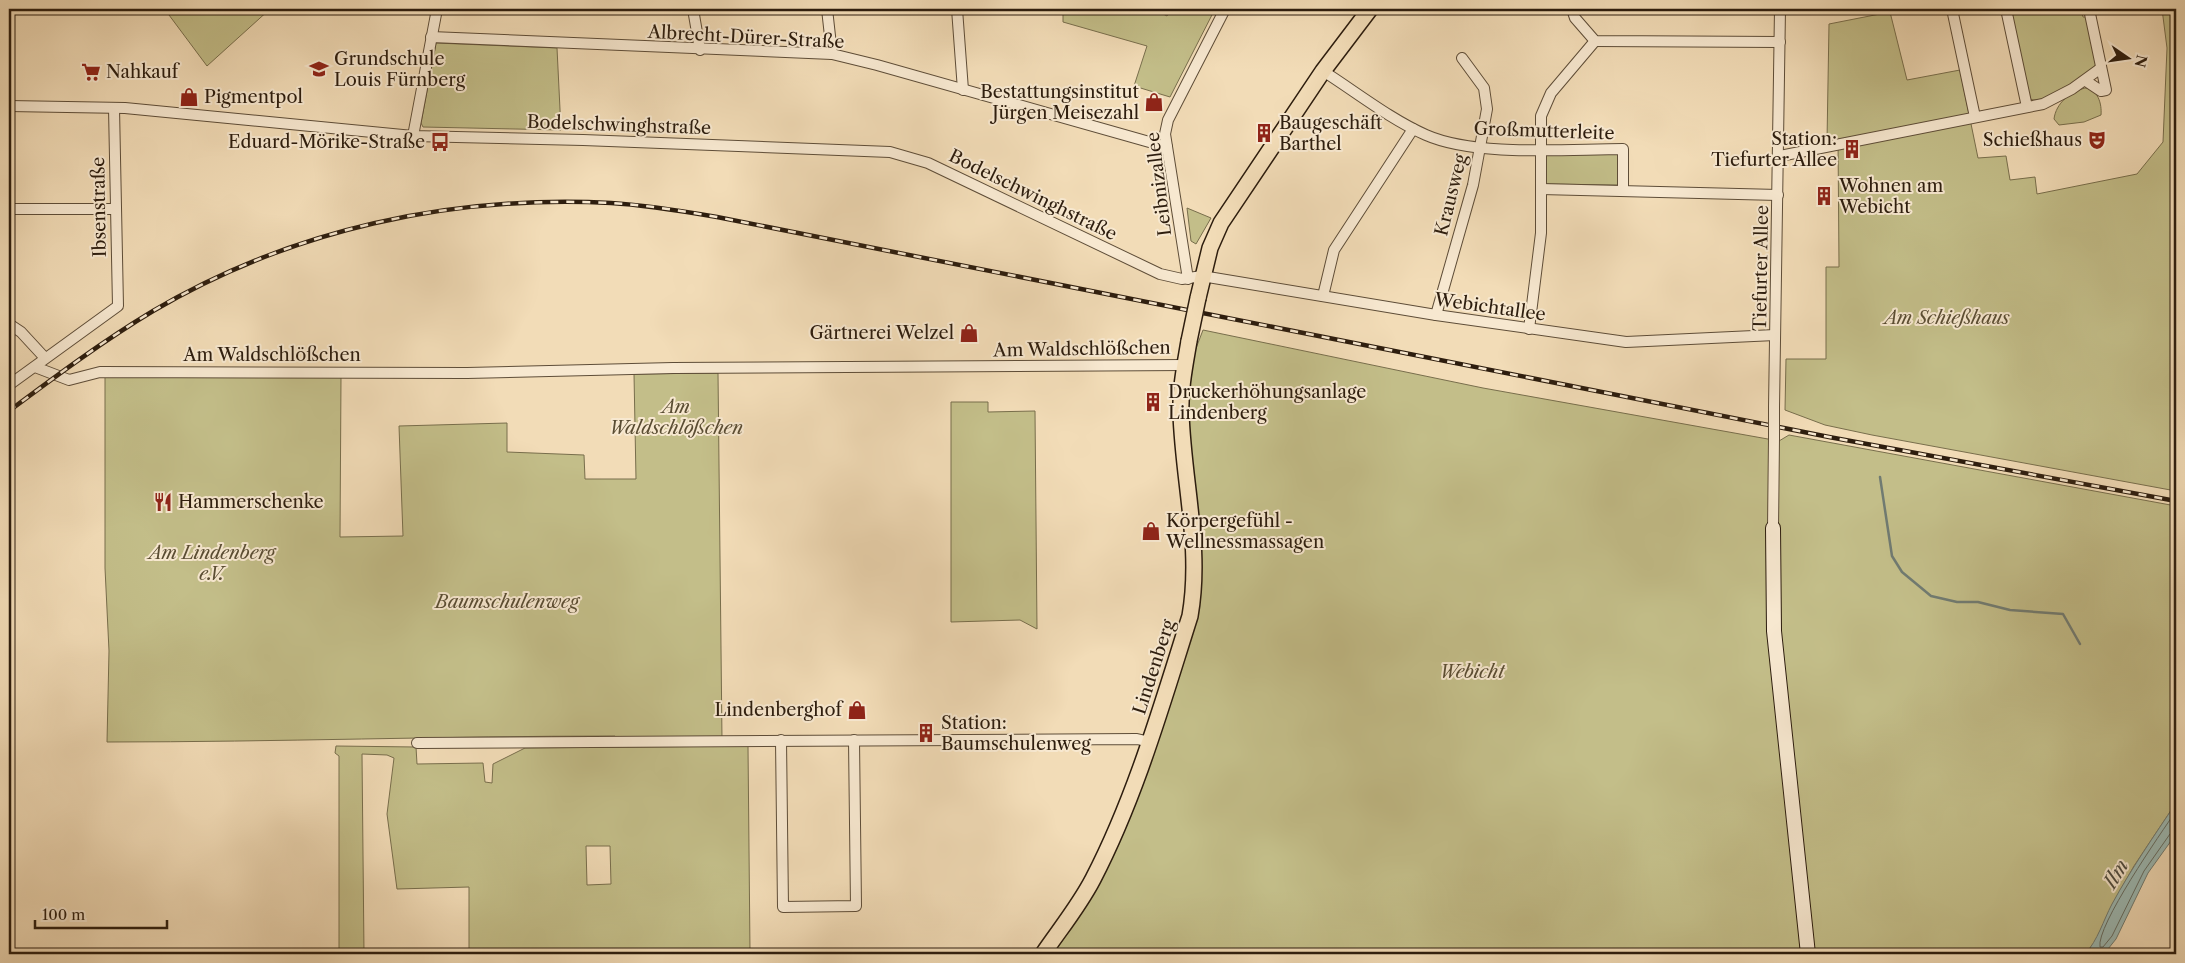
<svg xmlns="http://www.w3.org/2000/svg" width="2185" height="963" viewBox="0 0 2185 963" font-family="'Libre Caslon Text',serif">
  <rect width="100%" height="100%" fill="#f2dcb7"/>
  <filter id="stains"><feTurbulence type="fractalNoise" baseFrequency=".004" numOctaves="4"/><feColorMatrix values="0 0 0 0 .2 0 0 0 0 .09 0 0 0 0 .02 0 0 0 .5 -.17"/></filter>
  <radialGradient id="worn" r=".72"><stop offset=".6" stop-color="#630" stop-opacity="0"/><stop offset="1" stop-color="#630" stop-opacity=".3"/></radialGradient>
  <g fill="#c3be89" stroke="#786e4c" fill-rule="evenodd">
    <polygon points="173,9 270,9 207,66 169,15"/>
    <polygon points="1063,9 1154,9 1167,16 1171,9 1195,9 1203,12 1205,9 1215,9 1170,97 1134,86 1147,46 1063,22"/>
    <path d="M2009 9H2081L2083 17H2086L2096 63 2094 69C2080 78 2046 106 2030 99Z"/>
    <polygon points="2162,9 2176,9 2176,491 1872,435 1825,425 1785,410 1786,359 1826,359 1826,267 1839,267 1838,139 1827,141 1829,24 1890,12 1907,80 1960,70 1978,158 2006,156 2010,180 2035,177 2037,194 2137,174 2163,142 2167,48"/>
    <polygon points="436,43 557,48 561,130 423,127 421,123"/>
    <path d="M2085 88C2098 89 2102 104 2101 115L2084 122 2059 125 2054 119C2056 103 2070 92 2085 88Z"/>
    <polygon points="1546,153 1619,154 1618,185 1546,184"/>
    <polygon points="1187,208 1211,218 1196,244 1191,241"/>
    <polygon points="1203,330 1483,388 1779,441 1789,435 2176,506 2176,803 2134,866 2112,905 2095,942 2085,954 1049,954 1077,916 1195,617 1188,399 1195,351"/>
    <path d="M718 373 722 740H616L615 736C446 736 277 742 107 742L109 651 105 568V375L341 377 340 537 403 536 399 426 507 423V452L584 455 585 479H636L634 374Z"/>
    <polygon points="951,402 988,402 988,412 1035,411 1037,629 1020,620 951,622"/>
    <path d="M336 746 416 747 417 764 483 763 485 782 492 783 493 764 525 748 748 746 750 952 895 951V954H469V887L397 889 387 814 394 758 387 755 362 754 364 954H339V756L335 753ZM586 846H610L611 884 587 885Z"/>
  </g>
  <path fill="#9cbab5" stroke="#707b72" d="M2176 803V834L2148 873 2116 939 2104 954H2085C2098 940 2103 921 2112 904 2131 869 2154 836 2176 803Z"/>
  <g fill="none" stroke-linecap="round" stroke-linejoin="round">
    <path stroke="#646c62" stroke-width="1" d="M2176 811C2161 833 2096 926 2100 947H2103L2112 936 2144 871 2170 834 2176 832"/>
    <polyline stroke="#707b72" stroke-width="2.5" points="1880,477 1892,556 1902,572 1931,596 1957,602 1978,602 2010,610 2063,614 2080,644"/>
    <g stroke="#5e4d38" stroke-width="12">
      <g id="street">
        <polyline points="693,9 700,50"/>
        <polyline points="827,9 832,54"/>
        <polyline points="957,9 963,90"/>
        <polyline points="1572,9 1575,18 1595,41 1780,42"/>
        <polyline points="1952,9 1975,117"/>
        <polyline points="2006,9 2027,107"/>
        <polyline points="431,37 832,54 877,65 1167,147"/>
        <path d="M1323 71C1356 92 1390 119 1426 135 1476 157 1567 149 1623 149V190"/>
        <polyline points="2086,81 2101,91 2106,90 2089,9"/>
        <polyline points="9,106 125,108 413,136 583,140 890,152 928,163 1160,274 1182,279 1202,276 1436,315 1626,342 1775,335"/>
        <polyline points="413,136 437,9"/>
        <polyline points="1780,156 2043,104 2072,89 2101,68"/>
        <polyline points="1541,189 1778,195"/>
        <polyline points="9,209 115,209"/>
        <polyline points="1188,279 1165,134 1168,120 1225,9"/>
        <polyline points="1323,296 1334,250 1413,129"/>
        <polyline points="1436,315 1473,185 1487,109 1484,88 1462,58"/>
        <polyline points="9,324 21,332 45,358"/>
        <polyline points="1529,329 1541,233 1541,116 1551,93 1595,41"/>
        <polyline points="35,367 69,380 100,372 467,373 673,368 1185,365"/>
        <polyline points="9,385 118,306 114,108"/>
        <polyline points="1774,407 1780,9"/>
        <polyline points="1773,528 1774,438"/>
        <polyline points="781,740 783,907 856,906 854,740"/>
        <polyline points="417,743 1137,739 1150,742"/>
      </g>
    </g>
    <g stroke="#2d1d0e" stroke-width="16">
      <polyline id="secondary" points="1773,528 1774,631 1808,954"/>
    </g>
    <g stroke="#2d1d0e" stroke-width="18">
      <g id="primary">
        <polyline points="1198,298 1210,248 1221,223 1323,71 1370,9"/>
        <path d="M1043 954C1060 929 1079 906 1093 879 1136 796 1162 704 1190 616 1202 548 1183 481 1181 413 1180 389 1185 365 1189 341"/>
      </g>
    </g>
    <use href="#street" stroke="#f7e8d0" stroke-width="10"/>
    <use href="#secondary" stroke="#f7e8d0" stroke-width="14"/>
    <use href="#primary" stroke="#f2dcb7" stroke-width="15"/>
    <g stroke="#2d1d0e" stroke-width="4.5">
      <path id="rail" d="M9 411C56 376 103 341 153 311 292 229 451 195 611 203 647 205 682 211 717 217L1829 437 2176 501"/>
    </g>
    <use href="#rail" stroke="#f7e8d0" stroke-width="2.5" stroke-dasharray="8" stroke-linecap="butt"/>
    <g stroke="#5e4d38" stroke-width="12" stroke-linecap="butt">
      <polyline id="street-bridge" points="1774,438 1774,407"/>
    </g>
    <g stroke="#2d1d0e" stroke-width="18" stroke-linecap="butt">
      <polyline id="primary-bridge" points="1189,341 1198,298"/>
    </g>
    <use href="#street-bridge" stroke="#f7e8d0" stroke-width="10"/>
    <use href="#primary-bridge" stroke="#f2dcb7" stroke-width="15"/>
  </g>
  <defs>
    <g id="school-bare" transform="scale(1.5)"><path d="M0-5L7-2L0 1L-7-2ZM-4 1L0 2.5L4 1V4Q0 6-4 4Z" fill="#8f2418" stroke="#f7e8d0" stroke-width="2.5" paint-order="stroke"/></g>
    <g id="supermarket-bare" transform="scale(1.5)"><path d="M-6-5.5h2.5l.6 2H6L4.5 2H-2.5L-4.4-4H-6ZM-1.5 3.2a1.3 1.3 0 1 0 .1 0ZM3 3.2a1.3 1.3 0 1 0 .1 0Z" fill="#8f2418" stroke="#f7e8d0" stroke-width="2.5" paint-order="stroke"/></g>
    <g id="shop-bare" transform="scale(1.5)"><path d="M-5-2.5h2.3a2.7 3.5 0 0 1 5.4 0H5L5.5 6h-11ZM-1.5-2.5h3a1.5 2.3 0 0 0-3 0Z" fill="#8f2418" stroke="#f7e8d0" stroke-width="2.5" paint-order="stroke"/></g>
    <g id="building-bare" transform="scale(1.5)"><path d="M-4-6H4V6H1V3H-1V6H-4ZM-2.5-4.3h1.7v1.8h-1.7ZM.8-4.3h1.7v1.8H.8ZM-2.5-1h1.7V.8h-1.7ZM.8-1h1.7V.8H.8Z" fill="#8f2418" stroke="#f7e8d0" stroke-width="2.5" paint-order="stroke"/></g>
    <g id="theatre-bare" transform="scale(1.5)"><path d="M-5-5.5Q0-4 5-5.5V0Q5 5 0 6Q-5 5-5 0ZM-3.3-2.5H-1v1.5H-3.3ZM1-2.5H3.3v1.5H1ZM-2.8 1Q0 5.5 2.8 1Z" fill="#8f2418" stroke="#f7e8d0" stroke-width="2.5" paint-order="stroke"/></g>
    <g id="bus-bare" transform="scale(1.5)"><path d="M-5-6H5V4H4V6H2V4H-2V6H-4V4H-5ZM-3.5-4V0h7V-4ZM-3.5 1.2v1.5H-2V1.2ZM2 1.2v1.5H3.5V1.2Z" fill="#8f2418" stroke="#f7e8d0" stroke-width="2.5" paint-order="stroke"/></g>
    <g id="restaurant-bare" transform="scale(1.5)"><path d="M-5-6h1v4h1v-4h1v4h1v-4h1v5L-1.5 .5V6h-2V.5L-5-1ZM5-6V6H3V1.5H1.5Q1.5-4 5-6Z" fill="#8f2418" stroke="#f7e8d0" stroke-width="2.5" paint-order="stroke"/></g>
  </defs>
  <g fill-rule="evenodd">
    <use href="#school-bare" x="319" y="69"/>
    <use href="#supermarket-bare" x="91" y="72"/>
    <use href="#shop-bare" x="189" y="97"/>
    <use href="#shop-bare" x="1154" y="102"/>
    <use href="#building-bare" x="1264" y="133"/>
    <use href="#theatre-bare" x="2097" y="140"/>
    <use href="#bus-bare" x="440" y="142"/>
    <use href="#building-bare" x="1852" y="149"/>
    <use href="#building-bare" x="1824" y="196"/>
    <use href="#shop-bare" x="969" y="333"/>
    <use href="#building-bare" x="1153" y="402"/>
    <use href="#restaurant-bare" x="163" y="502"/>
    <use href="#shop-bare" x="1151" y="531"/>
    <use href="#shop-bare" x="857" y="710"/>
    <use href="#building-bare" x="926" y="733"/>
  </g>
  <g text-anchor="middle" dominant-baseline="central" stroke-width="4" stroke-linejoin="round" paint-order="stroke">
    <g font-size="18" fill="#2d1d0e" stroke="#f7e8d0">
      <text transform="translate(746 37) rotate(3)">Albrecht-Dürer-Straße</text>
      <text transform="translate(619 125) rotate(2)">Bodelschwinghstraße</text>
      <text transform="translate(1544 131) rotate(2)">Großmutterleite</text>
      <text transform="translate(1159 184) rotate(-97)">Leibnizallee</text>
      <text transform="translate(1033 195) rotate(26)">Bodelschwinghstraße</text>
      <text transform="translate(1451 195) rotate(-76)">Krausweg</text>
      <text transform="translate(99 207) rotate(-91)">Ibsenstraße</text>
      <text transform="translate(1761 268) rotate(-89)">Tiefurter Allee</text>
      <text transform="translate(1490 307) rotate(8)">Webichtallee</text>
      <text transform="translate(1082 349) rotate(-1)">Am Waldschlößchen</text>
      <text x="272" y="355">Am Waldschlößchen</text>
      <text transform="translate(1154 667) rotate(-72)">Lindenberg</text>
    </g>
    <g font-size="18" fill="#2d1d0e" stroke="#f7e8d0" text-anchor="start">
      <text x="334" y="59">Grundschule<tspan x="334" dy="21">Louis Fürnberg</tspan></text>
      <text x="106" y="72">Nahkauf</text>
      <text x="1139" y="92" text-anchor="end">Bestattungsinstitut<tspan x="1139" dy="21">Jürgen Meisezahl</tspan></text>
      <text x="204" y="97">Pigmentpol</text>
      <text x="1279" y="123">Baugeschäft<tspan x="1279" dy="21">Barthel</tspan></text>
      <text x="1837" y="139" text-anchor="end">Station:<tspan x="1837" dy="21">Tiefurter Allee</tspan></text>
      <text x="2082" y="140" text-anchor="end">Schießhaus</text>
      <text x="425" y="142" text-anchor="end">Eduard-Mörike-Straße</text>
      <text x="1839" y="186">Wohnen am<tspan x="1839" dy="21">Webicht</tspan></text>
      <text x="954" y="333" text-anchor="end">Gärtnerei Welzel</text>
      <text x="1168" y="392">Druckerhöhungsanlage<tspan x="1168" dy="21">Lindenberg</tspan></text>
      <text x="178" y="502">Hammerschenke</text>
      <text x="1166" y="521">Körpergefühl -<tspan x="1166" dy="21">Wellnessmassagen</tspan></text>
      <text x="842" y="710" text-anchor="end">Lindenberghof</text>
      <text x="941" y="723">Station:<tspan x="941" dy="21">Baumschulenweg</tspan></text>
    </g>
    <g font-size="18" font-style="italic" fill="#5a4d33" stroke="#f7e8d0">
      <text x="1947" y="318">Am Schießhaus</text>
      <text x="676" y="407">Am<tspan x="676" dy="21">Waldschlößchen</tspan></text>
      <text x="212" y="553">Am Lindenberg<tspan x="212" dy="21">e.V.</tspan></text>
      <text x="507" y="602">Baumschulenweg</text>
      <text x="1472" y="672">Webicht</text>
    </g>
    <g font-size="19" font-style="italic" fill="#4e4c40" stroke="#f7e8d0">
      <text transform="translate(2116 874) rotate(-59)">Ilm</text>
    </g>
  </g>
  <rect width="2185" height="963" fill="none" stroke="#f2dcb7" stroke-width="30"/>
  <rect x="10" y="10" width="2165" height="943" fill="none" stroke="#2d1d0e" stroke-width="2.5"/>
  <rect x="15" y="15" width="2155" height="933" fill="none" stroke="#2d1d0e"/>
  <g transform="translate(2128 58) rotate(103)" stroke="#f7e8d0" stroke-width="4" paint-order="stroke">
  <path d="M0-4L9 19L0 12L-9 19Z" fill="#2d1d0e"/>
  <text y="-8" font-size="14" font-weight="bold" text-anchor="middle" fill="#2d1d0e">N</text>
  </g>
  <path d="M35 920v8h132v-8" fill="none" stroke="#2d1d0e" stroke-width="2.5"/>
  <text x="42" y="920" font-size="15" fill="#2d1d0e" stroke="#f7e8d0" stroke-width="4" paint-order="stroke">100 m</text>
  <rect width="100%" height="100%" filter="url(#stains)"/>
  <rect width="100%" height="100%" fill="url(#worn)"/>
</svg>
